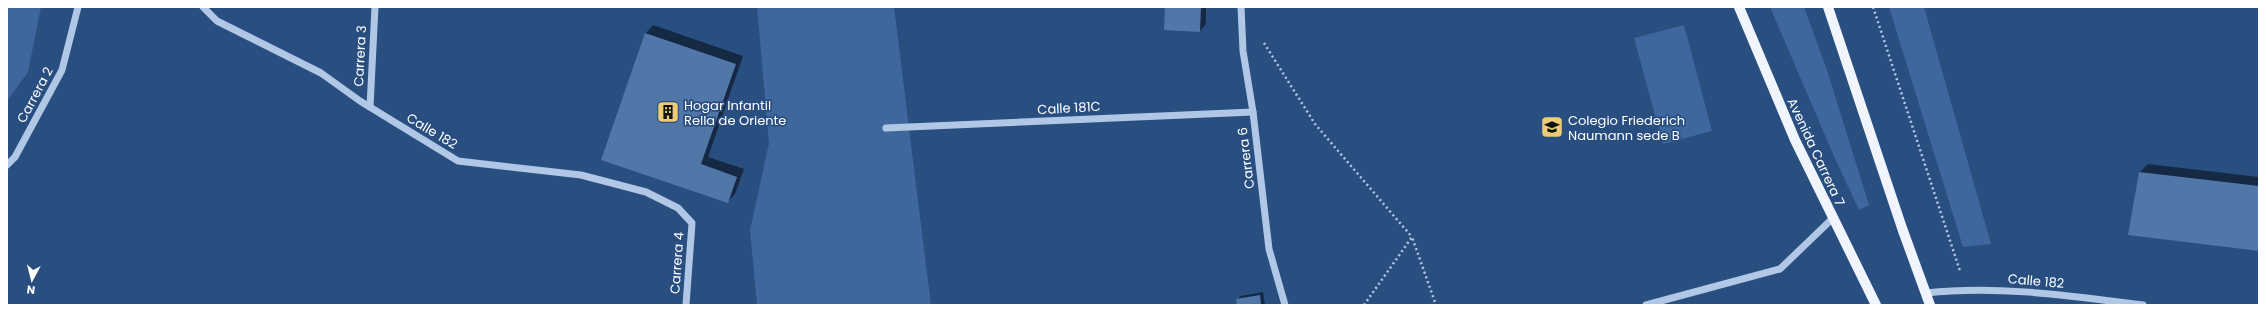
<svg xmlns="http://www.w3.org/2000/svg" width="2266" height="312" viewBox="0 0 2266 312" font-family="Poppins,sans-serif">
  <rect width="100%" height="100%" fill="#294e80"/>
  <g fill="#3d679d">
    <polygon points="7,7 41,7 28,72 7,101"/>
    <polygon points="757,7 894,7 931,305 757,305 750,230 769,143"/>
    <polygon points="1770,7 1804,7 1827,70 1869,205 1859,210 1836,161"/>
    <polygon points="1889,7 1924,7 1991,244 1963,247"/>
    <polygon points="1684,25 1712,131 1663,144 1634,38"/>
  </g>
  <g fill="#0007">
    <polygon points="1166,7 1206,7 1206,24 1200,31"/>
    <polygon points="653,25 743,56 708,157 744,169 735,194 727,202 602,159 646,33"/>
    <polygon points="2148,164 2259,177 2259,250 2130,234 2140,172"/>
    <polygon points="1263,292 1265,305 1238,305 1237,300 1241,296"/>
  </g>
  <g fill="#5177a8">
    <polygon points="1165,7 1201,7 1200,32 1164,30"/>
    <polygon points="645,33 736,64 701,164 737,177 728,203 601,160"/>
    <polygon points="2139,172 2259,186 2259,251 2128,235"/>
    <polygon points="1260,295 1261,305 1237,305 1236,299"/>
  </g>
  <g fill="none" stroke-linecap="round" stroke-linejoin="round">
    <g stroke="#b0c8e5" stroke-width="2.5" stroke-dasharray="2 3" stroke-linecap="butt">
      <polyline points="1873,7 1960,271"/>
      <polyline points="1264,43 1315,124 1412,237"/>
      <polyline points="1364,305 1412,237 1436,305"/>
    </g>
    <g stroke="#b0c8e5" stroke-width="7">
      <polyline points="203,7 217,21 321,73 360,101 458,161 581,175 646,192 678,208 692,223 686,305"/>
      <polyline points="1241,7 1243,51 1253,112 1269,249 1285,305"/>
      <polyline points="370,107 375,7"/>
      <polyline points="886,128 1253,112"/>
      <polyline points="7,165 15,157 62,70 78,7"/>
      <path d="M1926 293C1999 285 2071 296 2143 305"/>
      <polyline points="1646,305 1780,269 1833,218"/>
    </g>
    <g stroke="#f0f5fd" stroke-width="10">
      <polyline points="1739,7 1795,140 1876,305"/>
      <polyline points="1828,7 1902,228 1930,305"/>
    </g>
  </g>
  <defs>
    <g id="building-square" transform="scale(1.15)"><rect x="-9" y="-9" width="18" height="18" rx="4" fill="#eccc77" stroke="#294e80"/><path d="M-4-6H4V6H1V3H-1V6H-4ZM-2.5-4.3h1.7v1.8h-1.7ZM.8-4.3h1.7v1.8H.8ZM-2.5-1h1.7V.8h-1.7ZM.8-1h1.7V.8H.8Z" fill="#111"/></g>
    <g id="school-square" transform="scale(1.15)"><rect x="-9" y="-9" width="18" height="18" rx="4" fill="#eccc77" stroke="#294e80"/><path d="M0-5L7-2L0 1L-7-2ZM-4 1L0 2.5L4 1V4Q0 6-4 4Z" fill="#111"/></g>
  </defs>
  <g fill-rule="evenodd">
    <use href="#building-square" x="668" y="112"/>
    <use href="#school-square" x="1552" y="127"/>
  </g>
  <g text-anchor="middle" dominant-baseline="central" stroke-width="3.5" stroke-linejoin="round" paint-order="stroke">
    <g font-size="13" fill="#fff" stroke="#294e80">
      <text transform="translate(360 56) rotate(-87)">Carrera 3</text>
      <text transform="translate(35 95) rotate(-62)">Carrera 2</text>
      <text transform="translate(1069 108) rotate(-3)">Calle 181C</text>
      <text transform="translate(432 131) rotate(31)">Calle 182</text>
      <text transform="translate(1816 152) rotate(65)">Avenida Carrera 7</text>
      <text transform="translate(1246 158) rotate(-97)">Carrera 6</text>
      <text transform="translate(677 263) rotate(-86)">Carrera 4</text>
      <text transform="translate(2036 281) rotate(5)">Calle 182</text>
    </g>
    <g font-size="13" fill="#fff" stroke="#294e80" text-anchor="start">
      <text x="684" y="105">Hogar Infantil<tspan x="684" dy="15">Rella de Oriente</tspan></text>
      <text x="1568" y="120">Colegio Friederich<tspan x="1568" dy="15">Naumann sede B</tspan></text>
    </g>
  </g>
  <rect width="2266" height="312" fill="none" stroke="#ffffff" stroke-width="16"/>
  <g transform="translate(32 280) rotate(187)" stroke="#294e80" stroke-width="3" paint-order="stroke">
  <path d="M0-3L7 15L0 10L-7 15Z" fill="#ffffff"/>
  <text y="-6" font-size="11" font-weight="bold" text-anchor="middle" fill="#ffffff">N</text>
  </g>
</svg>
